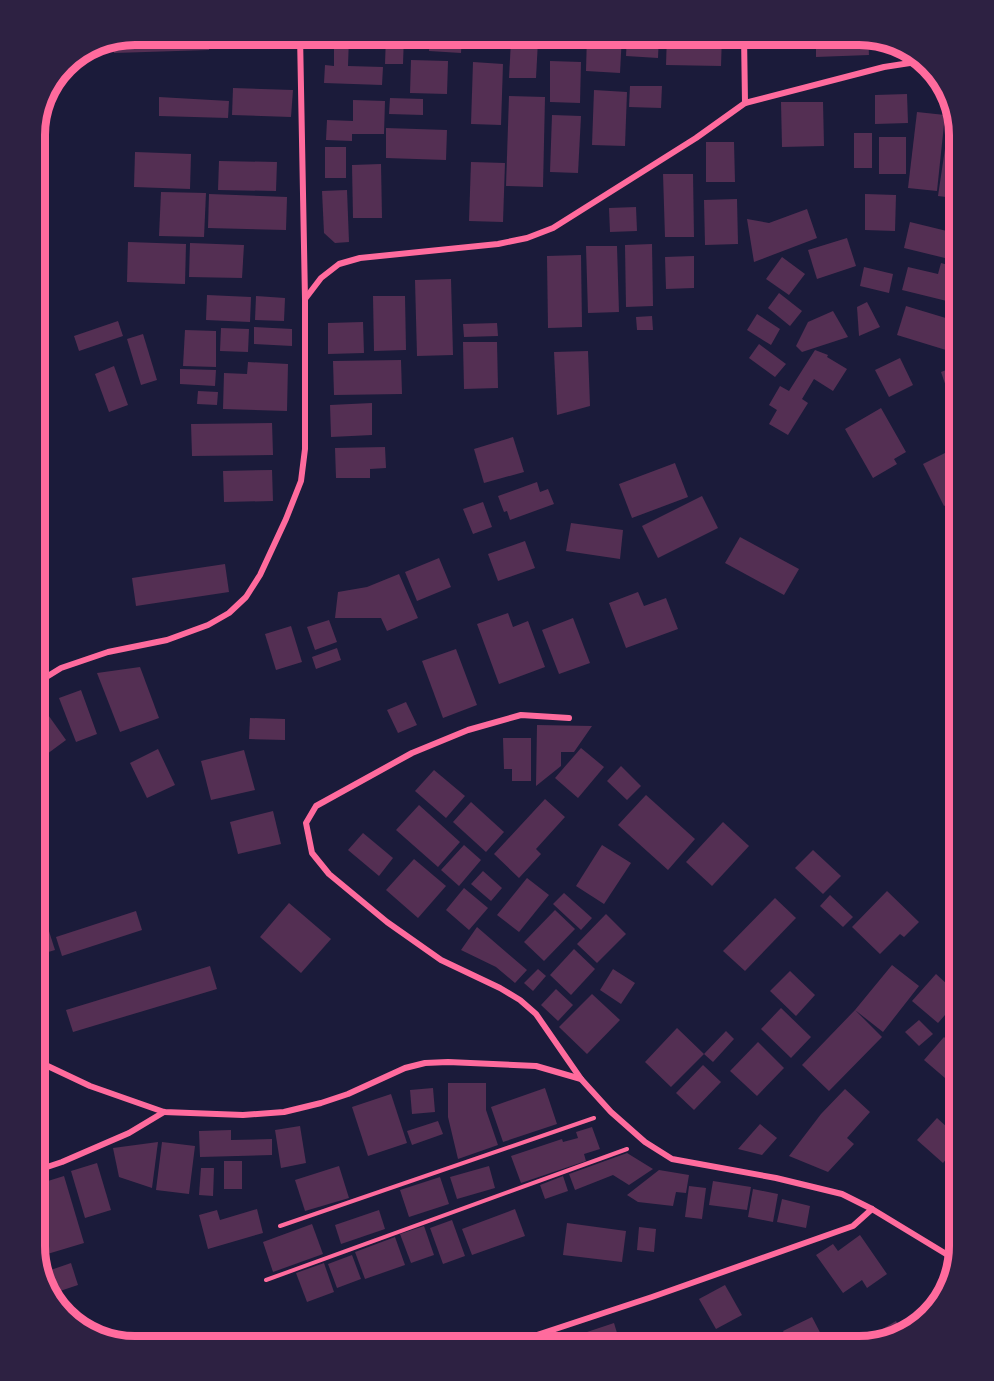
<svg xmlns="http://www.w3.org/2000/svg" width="994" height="1381" viewBox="0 0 994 1381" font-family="'Source Sans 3',sans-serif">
  <rect width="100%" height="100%" fill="#1b1b3a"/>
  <g fill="#542f53">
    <polygon points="135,34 209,35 209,50 114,53 113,43"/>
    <polygon points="386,35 404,35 403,64 385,64"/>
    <polygon points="430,35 462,35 461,53 429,51"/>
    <polygon points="587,35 622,35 620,73 586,71"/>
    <polygon points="627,35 659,35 658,58 626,56"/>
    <polygon points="667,35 722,35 721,66 666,65"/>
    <polygon points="768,35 808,35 808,39 769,44"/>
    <polygon points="816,35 868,36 869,55 816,57"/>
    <polygon points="334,37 349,37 348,66 383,67 382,85 324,83 325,65 334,66"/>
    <polygon points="511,40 538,41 536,78 509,78"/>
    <polygon points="411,60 448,61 447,94 410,93"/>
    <polygon points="550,61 581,62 580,103 550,102"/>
    <polygon points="473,62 503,64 501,125 471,124"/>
    <polygon points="630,86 662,86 661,108 629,107"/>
    <polygon points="233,88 293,90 291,117 232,115"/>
    <polygon points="594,90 627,92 625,146 592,145"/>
    <polygon points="907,94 908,123 875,124 875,95"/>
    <polygon points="509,96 545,97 543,187 506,186"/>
    <polygon points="159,97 229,101 228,118 159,116"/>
    <polygon points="390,98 423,99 423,115 389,114"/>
    <polygon points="353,100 385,101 384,134 352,134 352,141 326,140 327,120 353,121"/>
    <polygon points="781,102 823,102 824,146 782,147"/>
    <polygon points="917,112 945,115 937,191 908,188"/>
    <polygon points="552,115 581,116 578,173 550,172"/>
    <polygon points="386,128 447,130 446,160 386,158"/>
    <rect x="854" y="133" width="18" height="35"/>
    <rect x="879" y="137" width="27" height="37"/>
    <polygon points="706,142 734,142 735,182 706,182"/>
    <polygon points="946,142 959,143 959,161 954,198 938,196"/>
    <rect x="325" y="147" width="21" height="31"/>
    <polygon points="135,152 191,154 190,189 134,187"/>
    <polygon points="219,161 277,162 276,191 218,190"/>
    <polygon points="471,162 505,163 503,222 469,221"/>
    <polygon points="381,164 382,218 353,218 352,165"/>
    <polygon points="663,174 693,174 694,237 665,237"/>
    <polygon points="347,190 349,242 335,243 324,233 322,191"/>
    <polygon points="161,192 206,193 204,237 159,236"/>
    <polygon points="209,194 287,197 286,230 208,228"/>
    <polygon points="865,194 896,195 895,231 865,230"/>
    <polygon points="737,199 738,244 705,245 704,200"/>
    <polygon points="636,207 637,231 610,232 609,208"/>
    <polygon points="807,209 817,238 754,262 747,219 769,223"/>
    <polygon points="910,222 955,233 949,259 904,248"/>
    <polygon points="847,238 856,266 817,279 808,250"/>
    <polygon points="128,242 186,244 185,284 127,282"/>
    <polygon points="190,243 244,245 242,278 189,277"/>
    <polygon points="652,244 653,306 626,307 625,245"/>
    <polygon points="586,246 617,246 619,312 588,313"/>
    <polygon points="581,255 582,327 548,328 547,256"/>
    <polygon points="694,256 694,288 666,289 665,257"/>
    <polygon points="782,257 805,274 789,295 766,279"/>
    <polygon points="941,263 959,268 959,304 902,290 908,267 938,274"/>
    <polygon points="864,267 893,274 889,293 860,286"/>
    <polygon points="451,279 453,355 417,356 415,280"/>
    <polygon points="779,293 802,311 790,326 768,308"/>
    <polygon points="207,295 251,297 250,322 206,320"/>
    <polygon points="256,296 285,298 284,321 255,320"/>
    <polygon points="373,296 405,296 406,350 374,351"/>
    <polygon points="867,302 880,327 859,336 857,307"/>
    <polygon points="906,306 959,322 959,354 897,335"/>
    <polygon points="833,311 848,337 802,352 796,346 808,322"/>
    <polygon points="757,314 780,329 771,345 747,330"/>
    <polygon points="652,316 653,330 637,330 636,317"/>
    <polygon points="118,321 123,336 79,351 74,336"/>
    <polygon points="363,322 364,353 328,354 328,323"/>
    <polygon points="497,323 498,336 464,337 463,324"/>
    <polygon points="254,327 292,329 292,346 254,344"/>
    <polygon points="221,328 249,329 248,352 220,351"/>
    <polygon points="185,330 216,331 216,367 183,366"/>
    <polygon points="143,334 157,380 141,385 127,339"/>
    <polygon points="463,342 497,342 498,388 464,389"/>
    <polygon points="759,344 786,364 775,377 749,358"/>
    <polygon points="815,350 828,355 827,357 847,369 833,391 814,379 802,399 808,403 788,435 769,424 777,410 769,405 780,386 789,391"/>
    <polygon points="588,351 590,406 557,415 554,352"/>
    <polygon points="900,358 913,385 889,397 875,370"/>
    <polygon points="401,360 402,394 334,395 333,361"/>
    <polygon points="248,362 288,364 287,411 223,409 224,373 247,374"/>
    <polygon points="959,365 959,394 950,398 941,372"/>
    <polygon points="114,366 128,405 109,412 95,374"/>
    <polygon points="180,369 216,370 215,386 180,384"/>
    <polygon points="198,391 218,392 217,405 197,404"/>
    <polygon points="372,403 372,435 331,437 330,405"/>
    <polygon points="881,408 906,452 894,459 897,464 873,478 845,429"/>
    <polygon points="272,423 273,455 192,456 191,424"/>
    <polygon points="513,437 524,472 484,483 474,449"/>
    <polygon points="385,447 386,468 370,469 370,478 336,478 335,448"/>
    <polygon points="951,450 959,467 959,499 944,506 923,464"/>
    <polygon points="675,463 688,497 632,518 619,484"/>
    <polygon points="272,470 273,501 224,502 223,471"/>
    <polygon points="537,482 540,492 548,489 554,504 510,520 507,511 504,512 498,496"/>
    <polygon points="702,496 718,528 658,558 642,526"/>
    <polygon points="483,502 492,527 473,534 463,509"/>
    <polygon points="571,523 623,530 620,559 566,551"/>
    <polygon points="740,537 799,569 784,595 725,563"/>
    <polygon points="525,541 535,568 498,581 488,554"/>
    <polygon points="439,558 451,587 417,601 405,572"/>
    <polygon points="225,564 229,592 136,606 132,578"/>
    <polygon points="399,574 418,618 387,631 381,618 335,618 338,592 367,587"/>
    <polygon points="638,592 644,606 666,598 678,629 626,648 609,603"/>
    <polygon points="508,613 513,627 528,621 545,667 499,684 477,624"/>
    <polygon points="573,618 590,663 559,674 542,630"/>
    <polygon points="329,620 337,642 315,650 307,627"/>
    <polygon points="291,626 302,662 276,670 265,634"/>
    <polygon points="337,648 341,660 316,669 312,657"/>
    <polygon points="456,649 477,705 443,718 422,661"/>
    <polygon points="140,667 159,718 120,732 97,673"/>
    <polygon points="81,690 97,734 76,742 59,698"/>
    <polygon points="406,702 417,725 398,733 387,710"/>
    <polygon points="46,712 66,740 43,757 35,746 35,721"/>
    <polygon points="250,718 285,719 285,740 249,739"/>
    <polygon points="537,725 592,726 574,752 561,752 561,766 536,786"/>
    <polygon points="503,738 531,738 531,781 512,781 512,769 504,769"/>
    <polygon points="581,748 604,767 578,798 555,778"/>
    <polygon points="158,749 175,785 147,798 130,763"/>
    <polygon points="244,750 255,790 211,800 201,761"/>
    <polygon points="621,766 641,786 627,800 607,781"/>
    <polygon points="434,770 465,796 446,818 415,791"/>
    <polygon points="646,795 695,839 668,870 618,825"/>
    <polygon points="545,799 565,817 536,849 541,854 519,878 494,854"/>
    <polygon points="471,802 504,832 486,852 453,822"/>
    <polygon points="419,805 460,842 438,867 396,830"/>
    <polygon points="273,811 281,844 238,854 230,822"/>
    <polygon points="723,822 749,846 712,886 686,862"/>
    <polygon points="363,833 393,858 379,876 348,850"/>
    <polygon points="464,845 481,860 459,886 441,870"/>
    <polygon points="602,845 631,863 604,904 576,886"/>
    <polygon points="813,850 841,876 823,894 795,868"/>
    <polygon points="414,859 446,886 418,918 386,890"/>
    <polygon points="483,871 502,888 491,901 471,884"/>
    <polygon points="527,878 549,895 519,932 497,915"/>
    <polygon points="464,888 488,908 469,930 446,910"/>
    <polygon points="887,891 919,922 904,937 900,934 880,954 852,927"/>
    <polygon points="564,893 592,918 581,930 553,904"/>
    <polygon points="830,895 853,917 843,927 820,906"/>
    <polygon points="38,897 55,950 35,956 35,898"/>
    <polygon points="775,898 796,918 745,971 723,951"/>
    <polygon points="289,903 331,939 301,973 260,937"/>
    <polygon points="555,910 575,929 544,961 524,942"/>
    <polygon points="136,911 142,930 62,956 56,937"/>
    <polygon points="606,914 626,934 597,963 577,944"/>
    <polygon points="477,927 527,970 515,983 496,967 461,950"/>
    <polygon points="574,949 595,969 571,995 550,975"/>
    <polygon points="892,965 919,986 883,1032 855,1010 882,1037 829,1091 802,1065 855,1010"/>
    <polygon points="210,966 217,989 73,1032 66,1010"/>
    <polygon points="538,969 546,976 533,991 524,983"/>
    <polygon points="613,969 635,983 621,1004 600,990"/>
    <polygon points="790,971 815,995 796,1016 770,991"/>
    <polygon points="936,974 959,995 959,999 938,1023 912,1001"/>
    <polygon points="556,989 573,1005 558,1021 541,1005"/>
    <polygon points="592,994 620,1020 587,1054 559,1027"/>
    <polygon points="781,1008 811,1037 791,1058 761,1029"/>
    <polygon points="919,1020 933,1034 919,1046 905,1032"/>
    <polygon points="677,1028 704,1054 726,1031 734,1039 713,1062 704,1054 671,1087 645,1062"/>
    <polygon points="944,1037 959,1051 959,1062 945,1078 924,1060"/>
    <polygon points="758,1042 784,1068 757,1096 730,1071"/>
    <polygon points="703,1065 721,1082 694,1110 676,1093"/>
    <polygon points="448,1083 486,1083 486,1110 498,1145 458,1159 448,1117"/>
    <polygon points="433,1088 435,1112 412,1114 410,1090"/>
    <polygon points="545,1088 557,1124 503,1142 491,1107"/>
    <polygon points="845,1089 870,1112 847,1138 854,1144 828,1172 789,1156 821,1114"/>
    <polygon points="391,1094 407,1143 368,1156 352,1107"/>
    <polygon points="937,1118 959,1138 959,1144 943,1163 917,1140"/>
    <polygon points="438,1121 443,1134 412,1145 407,1131"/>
    <polygon points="760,1124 777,1138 762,1155 738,1149"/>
    <polygon points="300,1126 306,1163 281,1168 275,1130"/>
    <polygon points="592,1127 600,1149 584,1154 586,1161 521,1183 511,1156 562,1139 563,1142 578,1138 576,1132"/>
    <polygon points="231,1130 231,1140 272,1139 272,1155 200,1157 199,1131"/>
    <polygon points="158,1142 152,1188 119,1177 113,1148"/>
    <polygon points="162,1142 195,1146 189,1194 156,1190"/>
    <polygon points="627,1153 653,1169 629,1185 613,1175 575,1190 569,1174"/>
    <rect x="224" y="1161" width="18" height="28"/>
    <polygon points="97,1163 111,1210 85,1218 71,1171"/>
    <polygon points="339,1166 349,1198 305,1211 295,1180"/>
    <polygon points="489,1166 495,1188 457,1199 450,1177"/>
    <polygon points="201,1168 214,1168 213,1196 199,1195"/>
    <polygon points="659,1170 689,1175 686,1193 676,1192 673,1206 638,1202 627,1195"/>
    <polygon points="64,1176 84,1243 44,1255 35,1225 35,1185"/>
    <polygon points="563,1176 568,1191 545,1199 540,1185"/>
    <polygon points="440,1177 449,1204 409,1217 400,1190"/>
    <polygon points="713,1181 751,1187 747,1210 709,1205"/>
    <polygon points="689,1186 706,1188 702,1219 685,1217"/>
    <polygon points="753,1189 778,1194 773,1222 748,1217"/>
    <polygon points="782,1199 810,1206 806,1228 777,1222"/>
    <polygon points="257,1209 263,1233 208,1249 199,1215 217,1210 220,1220"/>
    <polygon points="515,1209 525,1236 472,1255 462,1229"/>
    <polygon points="379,1210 385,1229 341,1244 335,1225"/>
    <polygon points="452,1220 465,1256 443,1264 430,1228"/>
    <polygon points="567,1223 626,1231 622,1262 563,1255"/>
    <polygon points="312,1224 323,1254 273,1272 263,1242"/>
    <polygon points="424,1226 434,1255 411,1263 400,1234"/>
    <polygon points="639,1227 656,1229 654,1252 637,1250"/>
    <polygon points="860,1235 887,1274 867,1288 862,1280 843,1293 816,1255 833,1244 838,1251"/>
    <polygon points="395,1237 405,1265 365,1279 355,1252"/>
    <polygon points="352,1255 361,1279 337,1288 328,1264"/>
    <polygon points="71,1263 78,1285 48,1295 42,1273"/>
    <polygon points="324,1263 334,1292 307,1302 296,1273"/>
    <polygon points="725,1285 742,1315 716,1329 699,1299"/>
    <polygon points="812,1317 825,1342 816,1346 791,1346 783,1331"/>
    <polygon points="896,1321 903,1334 875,1342 871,1336"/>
    <polygon points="614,1323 621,1346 586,1346 581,1334"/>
    <polygon points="565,1340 566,1346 540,1346 540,1345"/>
  </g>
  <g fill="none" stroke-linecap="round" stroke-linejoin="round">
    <g stroke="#ff6b9d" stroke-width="4">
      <polyline points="280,1226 594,1118"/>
      <polyline points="266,1280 627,1149"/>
    </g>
    <g stroke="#ff6b9d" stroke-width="6">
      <polyline points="300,35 305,299"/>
      <polyline points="744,35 745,103"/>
      <polyline points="35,684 61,668 108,652 167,640 208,625 229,613 246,597 260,575 286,519 301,481 305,449 305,299 321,278 339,264 360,258 498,244 527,238 553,228 696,138 745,103 884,67 923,61"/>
      <polyline points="569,718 521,715 468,730 412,753 316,806 306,823 312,853 329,874 387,922 441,960 500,988 520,1000 536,1014 581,1079"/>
      <polyline points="35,1060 90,1086 164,1112 243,1115 284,1112 321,1103 348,1094 405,1068 425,1063 448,1062 536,1066 581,1079 611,1112 645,1142 672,1159 776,1178 842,1194 872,1209 956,1260"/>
      <polyline points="35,1171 62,1162 129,1133 164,1112"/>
      <polyline points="504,1346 652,1297 853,1226 872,1209"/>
    </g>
  </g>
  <path d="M0 0H994V1381H0ZM135 45H859A90 90 0 0 1 949 135V1246A90 90 0 0 1 859 1336H135A90 90 0 0 1 45 1246V135A90 90 0 0 1 135 45Z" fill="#2d2142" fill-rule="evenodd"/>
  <path fill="none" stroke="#ff6b9d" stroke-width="8" d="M135 45H859A90 90 0 0 1 949 135V1246A90 90 0 0 1 859 1336H135A90 90 0 0 1 45 1246V135A90 90 0 0 1 135 45Z"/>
</svg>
